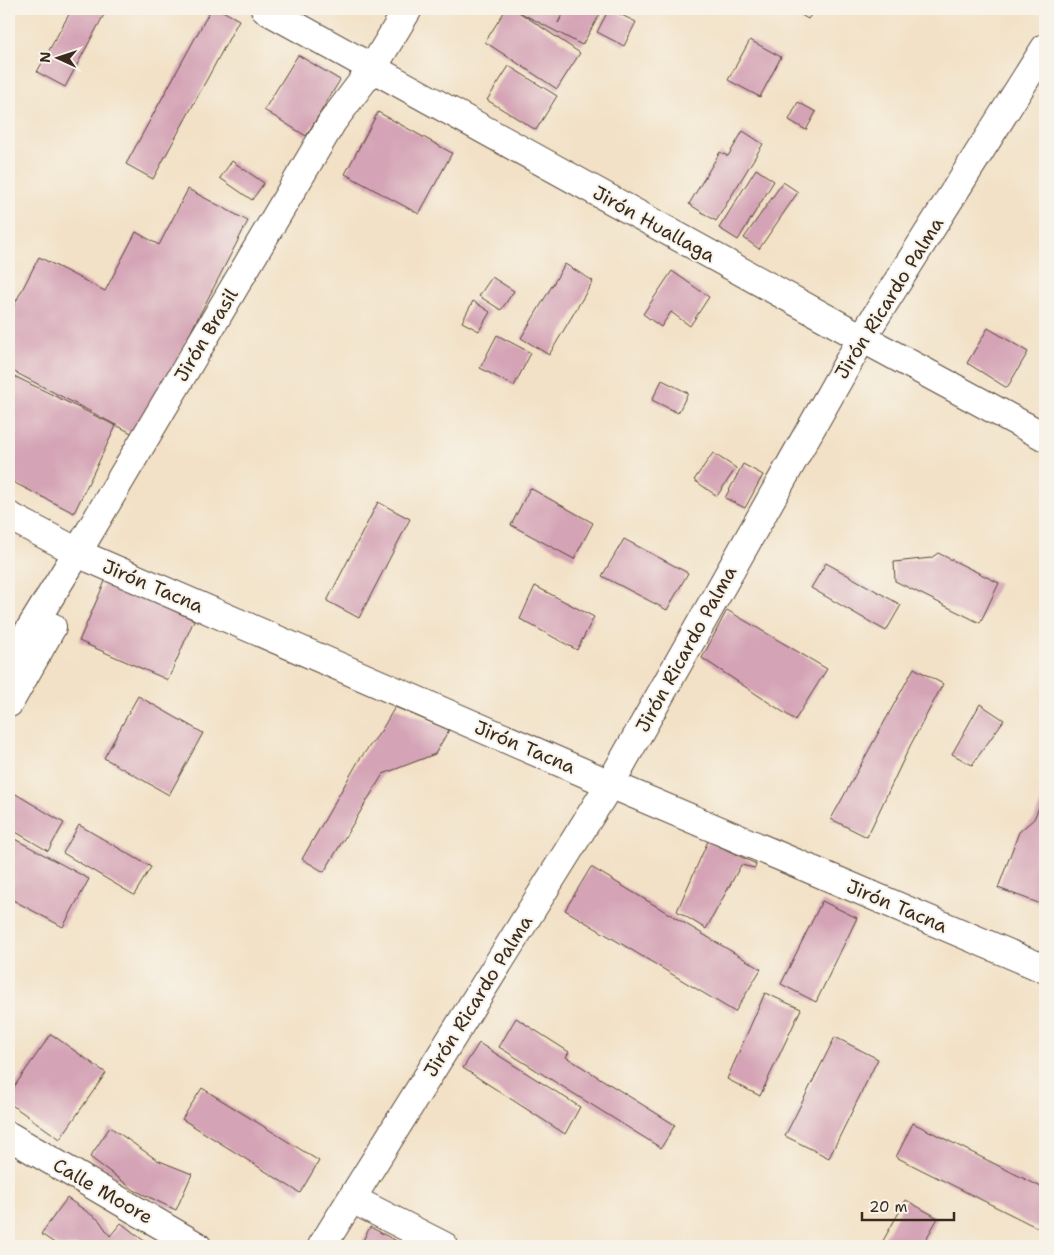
<svg xmlns="http://www.w3.org/2000/svg" width="1054" height="1255" viewBox="0 0 1054 1255" font-family="'Shantell Sans',sans-serif">
  <rect width="100%" height="100%" fill="#f7f3e8"/>
  <filter id="ink" filterUnits="userSpaceOnUse"><feTurbulence type="fractalNoise" baseFrequency=".02" numOctaves="2"/><feDisplacementMap in="SourceGraphic" scale="10" xChannelSelector="R" yChannelSelector="G"/><feConvolveMatrix kernelMatrix="1 2 1 2 8 2 1 2 1" color-interpolation-filters="sRGB"/></filter>
  <filter id="wash" filterUnits="userSpaceOnUse"><feTurbulence type="fractalNoise" baseFrequency=".0096" numOctaves="4" result="noise"/><feDisplacementMap in="SourceGraphic" scale="20" xChannelSelector="R" yChannelSelector="G"/><feGaussianBlur stdDeviation="1.12" result="paint"/><feColorMatrix in="noise" values="0 0 0 0 0 0 0 0 0 0 0 0 0 0 0 0 0 1.4 0 .05"/><feComposite in="paint" operator="in"/></filter>
  <g filter="url(#wash)">
    <rect width="100%" height="100%" fill="#f2e1c6"/>
    <g id="blocks">
      <g fill="#d4a3b5">
        <polygon points="72,9 107,9 65,87 37,72"/>
        <polygon points="211,9 219,9 239,20 153,179 126,164"/>
        <polygon points="506,9 565,9 558,23 566,9 603,9 582,45 519,12 580,53 557,89 485,42"/>
        <polygon points="609,9 636,22 624,46 597,32"/>
        <polygon points="791,9 815,9 808,19"/>
        <polygon points="839,9 852,9 849,15"/>
        <polygon points="750,40 781,57 760,97 728,80"/>
        <polygon points="298,55 340,80 306,136 264,110"/>
        <polygon points="509,66 557,96 536,130 487,100"/>
        <polygon points="798,102 816,112 806,130 789,120"/>
        <polygon points="378,112 452,153 419,214 345,174"/>
        <polygon points="743,131 763,144 716,221 689,204 720,152 728,156"/>
        <polygon points="232,161 264,183 252,200 220,178"/>
        <polygon points="756,169 774,181 738,240 719,228"/>
        <polygon points="783,182 798,192 759,249 744,238"/>
        <polygon points="188,189 248,221 137,436 9,369 9,315 39,257 105,291 136,232 159,245"/>
        <polygon points="565,264 593,281 549,355 521,338"/>
        <polygon points="672,271 709,297 690,326 671,312 661,327 643,314"/>
        <polygon points="492,277 514,291 501,310 479,296"/>
        <polygon points="473,301 490,312 479,331 462,322"/>
        <polygon points="988,328 1028,352 1007,388 967,363"/>
        <polygon points="497,335 531,353 514,386 480,368"/>
        <polygon points="12,375 116,426 74,513 9,480 9,381"/>
        <polygon points="662,380 688,393 678,413 652,400"/>
        <polygon points="713,453 736,468 717,496 694,480"/>
        <polygon points="743,464 763,475 745,508 725,498"/>
        <polygon points="530,488 593,523 574,559 511,525"/>
        <polygon points="378,502 410,519 359,618 327,601"/>
        <polygon points="624,539 688,573 667,610 602,576"/>
        <polygon points="938,553 999,583 980,623 895,581 894,562 931,558"/>
        <polygon points="826,563 901,605 886,631 811,588"/>
        <polygon points="106,579 194,620 168,680 79,641"/>
        <polygon points="535,586 594,617 577,650 520,619"/>
        <polygon points="727,610 827,669 795,720 702,658"/>
        <polygon points="914,668 943,684 910,746 867,837 831,819"/>
        <polygon points="138,696 203,733 169,795 104,758"/>
        <polygon points="980,704 1004,720 972,765 952,754"/>
        <polygon points="395,707 449,730 435,754 383,774 324,872 302,859 359,760 381,731"/>
        <polygon points="9,790 64,823 48,851 9,828"/>
        <polygon points="1042,800 1045,801 1045,899 1041,904 998,888 1019,832 1034,819"/>
        <polygon points="79,825 151,867 134,895 63,853"/>
        <polygon points="9,836 89,879 63,927 9,898"/>
        <polygon points="708,841 756,864 755,868 741,865 706,929 677,911"/>
        <polygon points="591,867 761,969 735,1012 565,910"/>
        <polygon points="822,901 857,918 816,1002 781,984"/>
        <polygon points="765,993 801,1009 760,1096 727,1079"/>
        <polygon points="516,1018 569,1052 566,1057 675,1125 661,1148 499,1047"/>
        <polygon points="51,1034 106,1073 60,1139 9,1103 9,1094"/>
        <polygon points="835,1037 878,1059 829,1158 785,1136"/>
        <polygon points="479,1043 580,1107 565,1134 463,1068"/>
        <polygon points="202,1088 319,1161 300,1193 182,1119"/>
        <polygon points="913,1123 1045,1189 1045,1213 1038,1228 896,1157"/>
        <polygon points="110,1127 157,1160 192,1174 176,1210 134,1190 90,1157"/>
        <polygon points="67,1198 99,1220 110,1236 121,1223 148,1244 146,1246 59,1246 41,1234"/>
        <polygon points="906,1200 938,1218 922,1246 880,1246"/>
        <polygon points="370,1227 406,1246 360,1246"/>
      </g>
    </g>
  </g>
  <g filter="url(#ink)">
    <use href="#blocks" fill-opacity="0" stroke="#564537" stroke-width="1"/>
    <g fill="none" stroke-linecap="round" stroke-linejoin="round">
      <g stroke="#564537" stroke-width="30">
        <g id="street">
          <polyline points="9,663 77,553 332,122 372,69 408,9"/>
          <polyline points="9,703 52,627"/>
          <polyline points="9,1136 197,1246"/>
          <polyline points="352,1199 444,1246"/>
          <polyline points="322,1246 610,784 862,338 1045,48"/>
        </g>
      </g>
      <g stroke="#564537" stroke-width="30">
        <g id="secondary">
          <polyline points="265,9 862,338 1045,437"/>
          <polyline points="9,516 91,559 610,784 1045,969"/>
        </g>
      </g>
      <use href="#street" stroke="#fff" stroke-width="28"/>
      <use href="#secondary" stroke="#fff" stroke-width="28"/>
    </g>
  </g>
  <g text-anchor="middle" dominant-baseline="central" stroke-width="4" stroke-linejoin="round" paint-order="stroke">
    <g font-size="19" fill="#3b2a1e" stroke="#f7f3e8">
      <text transform="translate(654 224) rotate(29)">Jirón Huallaga</text>
      <text transform="translate(889 298) rotate(-58)">Jirón Ricardo Palma</text>
      <text transform="translate(206 335) rotate(-59)">Jirón Brasil</text>
      <text transform="translate(153 586) rotate(23)">Jirón Tacna</text>
      <text transform="translate(686 649) rotate(-61)">Jirón Ricardo Palma</text>
      <text transform="translate(525 747) rotate(23)">Jirón Tacna</text>
      <text transform="translate(897 906) rotate(23)">Jirón Tacna</text>
      <text transform="translate(478 996) rotate(-58)">Jirón Ricardo Palma</text>
      <text transform="translate(103 1191) rotate(30)">Calle Moore</text>
    </g>
  </g>
  <rect width="1054" height="1255" fill="none" stroke="#f7f3e8" stroke-width="30"/>
  <g transform="translate(58 58) rotate(273)" stroke="#f7f3e8" stroke-width="4" paint-order="stroke">
  <path d="M0-4L9 19L0 12L-9 19Z" fill="#3b2a1e"/>
  <text y="-8" font-size="14" font-weight="bold" text-anchor="middle" fill="#3b2a1e">N</text>
  </g>
  <path d="M862 1212v8h92v-8" fill="none" stroke="#3b2a1e" stroke-width="2.5"/>
  <text x="869" y="1212" font-size="15" fill="#3b2a1e" stroke="#f7f3e8" stroke-width="4" paint-order="stroke">20 m</text>
</svg>
